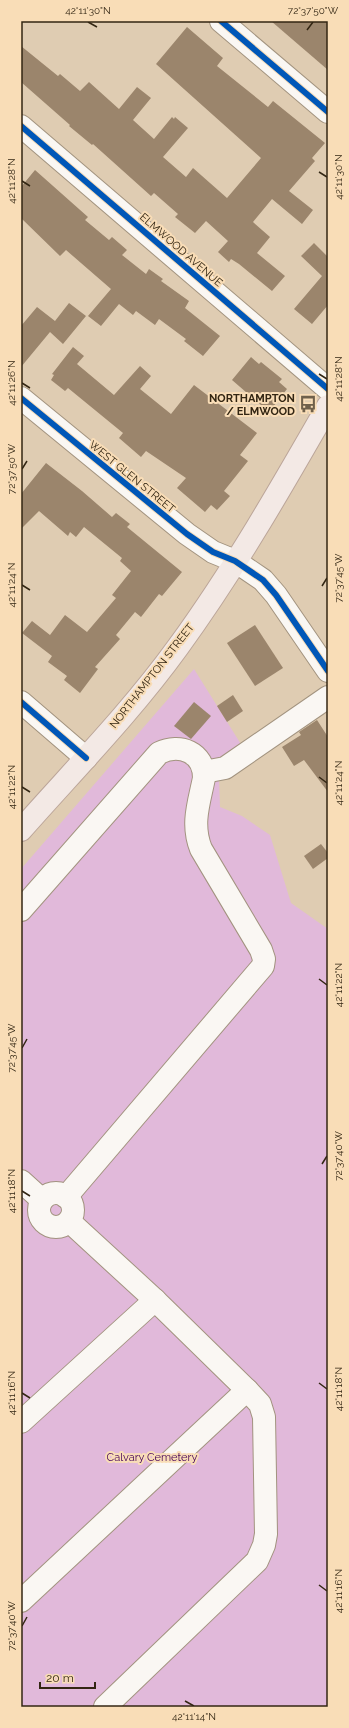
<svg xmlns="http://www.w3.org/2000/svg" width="349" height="1728" viewBox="0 0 349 1728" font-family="Raleway,sans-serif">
  <rect width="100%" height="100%" fill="#dfccb2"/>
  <polygon fill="#e1b9da" points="194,669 249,757 219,778 220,807 242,816 270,835 291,903 328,929 328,1707 21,1707 21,869"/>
  <g fill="#9b856c">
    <polygon points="271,21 328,21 328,70"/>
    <polygon points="187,27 223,58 217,66 268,107 273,101 325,143 312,158 315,161 289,191 313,210 302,224 272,199 253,222 270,237 257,253 285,276 272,291 239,264 231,259 229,262 218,252 228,241 206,221 195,233 175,217 178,214 154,193 151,196 93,144 92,145 69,126 70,125 21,82 21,46 58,76 60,74 80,91 89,82 119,109 137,87 151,98 133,120 154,139 172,117 174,119 175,117 188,128 163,157 186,177 193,168 227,198 261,158 156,64"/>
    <polygon points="35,170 88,217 85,220 109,240 112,237 127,250 122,255 146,274 149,269 163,279 161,281 189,301 185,308 220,336 203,356 184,341 186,339 159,319 155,325 136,311 133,315 119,304 101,326 88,316 111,289 66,250 60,256 21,218 21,187"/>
    <polygon points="314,243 328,257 328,305 312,324 294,309 322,276 301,256"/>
    <polygon points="69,303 86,316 63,344 50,332 21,367 21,326 37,307 55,321"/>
    <polygon points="73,347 84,356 77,364 114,395 140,366 151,376 140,389 171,414 194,385 257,433 240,455 248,461 224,491 230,496 217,510 211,505 205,512 177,488 186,478 146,451 141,457 119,438 123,433 68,388 65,391 51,380 54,375 52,374"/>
    <polygon points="251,357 259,364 261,362 282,379 279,382 287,389 269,412 232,380"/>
    <polygon points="46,463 82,491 112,517 116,513 130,524 127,527 182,572 162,596 159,594 141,617 135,612 116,635 120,639 95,667 98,669 80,693 64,680 67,676 48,662 52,656 22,633 32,621 50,635 65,615 87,632 116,598 112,595 131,571 120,561 122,558 84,527 76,537 70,532 68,536 39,511 21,529 21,494"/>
    <polygon points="255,625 283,668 255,686 227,643"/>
    <polygon points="233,695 243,711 227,722 217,706"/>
    <polygon points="194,702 211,716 191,739 174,726"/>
    <polygon points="317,720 328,737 328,792 304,760 294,766 282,747 301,735 299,732"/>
    <polygon points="321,844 328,853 328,858 313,869 304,856"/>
  </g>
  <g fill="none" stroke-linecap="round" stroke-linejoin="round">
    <g stroke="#a2937f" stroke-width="24">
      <g id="minor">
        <polyline points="221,21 328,112"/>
        <polyline points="21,126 328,389"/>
        <polyline points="21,398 187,534 213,552 235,561 263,580 276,595 328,671"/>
        <polyline points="21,702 86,758"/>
        <polyline points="204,772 225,768 328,697"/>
        <path d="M21 910 159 753C180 743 204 752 204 778 199 803 191 824 201 849L261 950 264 959 263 966 66 1197"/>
        <polyline points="21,1181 42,1200"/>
        <circle cx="56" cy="1210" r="17"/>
        <polyline points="69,1221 155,1300 247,1390 260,1404 264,1417 266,1534 264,1545 257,1561 105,1707"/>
        <polyline points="21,1422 155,1300"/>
        <polyline points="21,1601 247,1390"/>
      </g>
    </g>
    <g stroke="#bba599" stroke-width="24">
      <path id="major" d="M21 830C74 770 131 712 178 647 234 570 281 488 328 406"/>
    </g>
    <use href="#minor" stroke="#faf7f3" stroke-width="22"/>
    <use href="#major" stroke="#f3e9e5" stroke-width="22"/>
    <g stroke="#f9ddb7" stroke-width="8">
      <g id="cycleway">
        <polyline points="221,21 328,112"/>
        <polyline points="21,126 328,389"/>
        <polyline points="21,398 187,534 213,552 235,561 263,580 276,595 328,671"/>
        <polyline points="21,702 86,758"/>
      </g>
    </g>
    <use href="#cycleway" stroke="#0057b8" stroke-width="6"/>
  </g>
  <path fill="none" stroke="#332613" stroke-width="1.5" d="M88 22 97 27M307 30 313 22M319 172 327 177M22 181 30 186M319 374 327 379M22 383 30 388M22 469 27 461M22 585 30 590M322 586 327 578M319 777 327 783M22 787 30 792M319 979 327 985M22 1048 27 1039M322 1164 327 1156M22 1191 30 1196M319 1383 327 1389M22 1393 30 1398M319 1585 327 1591M22 1626 27 1617M185 1701 194 1706"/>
  <defs>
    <g id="bus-bare" transform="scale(1.38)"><path d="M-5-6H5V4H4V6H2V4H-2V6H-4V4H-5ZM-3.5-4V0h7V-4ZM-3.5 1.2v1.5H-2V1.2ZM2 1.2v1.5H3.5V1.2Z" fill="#6f604b" stroke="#f9ddb7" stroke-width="2.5" paint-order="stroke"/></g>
  </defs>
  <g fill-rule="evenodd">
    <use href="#bus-bare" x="308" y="404"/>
  </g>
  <g text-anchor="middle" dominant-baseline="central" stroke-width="4" stroke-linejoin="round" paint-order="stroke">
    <g font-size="11" fill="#332613" stroke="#f9ddb7">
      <text transform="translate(181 250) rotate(41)">ELMWOOD AVENUE</text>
      <text transform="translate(132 477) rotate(39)">WEST GLEN STREET</text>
      <text transform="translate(152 676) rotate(-52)">NORTHAMPTON STREET</text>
    </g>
    <g font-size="11" font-weight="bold" fill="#332613" stroke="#f9ddb7" text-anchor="end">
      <text x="295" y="398">NORTHAMPTON<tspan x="295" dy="13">/ ELMWOOD</tspan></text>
    </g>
    <g font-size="11" fill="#440058" stroke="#f9ddb7">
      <text x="152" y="1457">Calvary Cemetery</text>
    </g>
  </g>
  <rect width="349" height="1728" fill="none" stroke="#f9ddb7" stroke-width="44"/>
  <path d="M40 1682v6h55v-6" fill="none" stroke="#332613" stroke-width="2"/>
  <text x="46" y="1682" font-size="12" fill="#332613" stroke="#f9ddb7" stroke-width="3" paint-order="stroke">20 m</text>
  <rect x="22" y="22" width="305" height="1684" fill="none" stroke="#332613" stroke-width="1.5"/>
  <g font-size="10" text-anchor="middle" fill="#332613">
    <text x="88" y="14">42°11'30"N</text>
    <text x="313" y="14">72°37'50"W</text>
    <text transform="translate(338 177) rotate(-90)" y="4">42°11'30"N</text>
    <text transform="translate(11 181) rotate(-90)" y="4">42°11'28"N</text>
    <text transform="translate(338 379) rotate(-90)" y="4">42°11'28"N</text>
    <text transform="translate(11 383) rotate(-90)" y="4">42°11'26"N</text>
    <text transform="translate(11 469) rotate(-90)" y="4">72°37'50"W</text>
    <text transform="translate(338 578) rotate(-90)" y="4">72°37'45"W</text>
    <text transform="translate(11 585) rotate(-90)" y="4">42°11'24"N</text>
    <text transform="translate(338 783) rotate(-90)" y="4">42°11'24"N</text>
    <text transform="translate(11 787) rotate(-90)" y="4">42°11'22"N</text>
    <text transform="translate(338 985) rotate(-90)" y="4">42°11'22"N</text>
    <text transform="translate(11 1048) rotate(-90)" y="4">72°37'45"W</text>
    <text transform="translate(338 1156) rotate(-90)" y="4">72°37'40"W</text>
    <text transform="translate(11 1191) rotate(-90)" y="4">42°11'18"N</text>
    <text transform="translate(338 1389) rotate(-90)" y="4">42°11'18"N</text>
    <text transform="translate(11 1393) rotate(-90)" y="4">42°11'16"N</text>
    <text transform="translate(338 1591) rotate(-90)" y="4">42°11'16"N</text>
    <text transform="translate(11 1626) rotate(-90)" y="4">72°37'40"W</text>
    <text x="194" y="1720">42°11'14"N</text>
  </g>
</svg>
